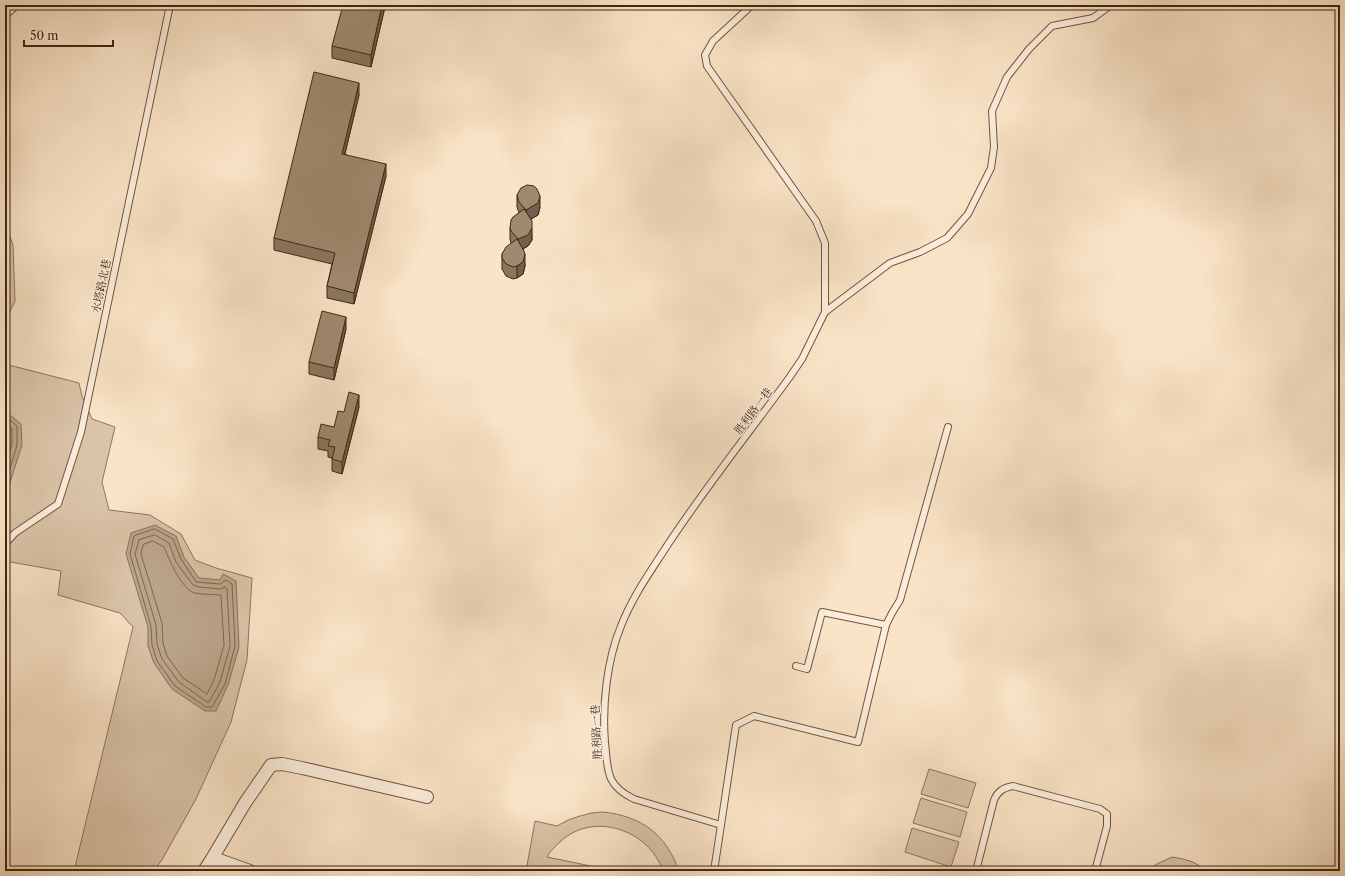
<svg xmlns="http://www.w3.org/2000/svg" width="1345" height="876" viewBox="0 0 1345 876" font-family="'Libre Caslon Text','Noto Serif SC',serif">
  <rect width="100%" height="100%" fill="#fae4c7"/>
  <filter id="stains"><feTurbulence type="fractalNoise" baseFrequency=".005" numOctaves="4"/><feColorMatrix values="0 0 0 0 .2 0 0 0 0 .09 0 0 0 0 .02 0 0 0 .5 -.17"/></filter>
  <radialGradient id="worn" r=".72"><stop offset=".6" stop-color="#630" stop-opacity="0"/><stop offset="1" stop-color="#630" stop-opacity=".3"/></radialGradient>
  <g fill="#dac4a8" stroke="#8c765c">
    <polygon points="5,223 13,245 15,301 5,322"/>
    <polygon points="5,364 79,383 82,396 92,419 115,427 102,482 109,510 150,515 181,534 195,560 216,568 252,578 247,660 231,722 196,799 163,858 154,871 74,871 133,627 120,613 58,595 61,571 5,561"/>
    <polygon points="929,769 976,783 968,808 921,794"/>
    <polygon points="921,798 967,812 960,837 913,823"/>
    <path d="M603 812C641 816 666 834 679 871H663C649 830 594 811 561 841 556 846 550 851 547 857L615 871H526L535 821 557 826 568 820 580 816 591 813Z"/>
    <polygon points="912,828 959,842 951,867 905,852"/>
    <path d="M1172 857C1184 859 1197 861 1205 871H1145L1157 864Z"/>
  </g>
  <g fill="#baa489" stroke="#897259">
    <polygon points="5,411 21,424 22,445 5,498"/>
    <polygon points="155,525 176,536 184,557 199,578 220,580 223,574 236,581 239,647 228,685 216,711 205,711 172,689 154,663 148,646 148,627 126,554 131,533"/>
  </g>
  <g fill="none" stroke-linecap="round" stroke-linejoin="round">
    <g stroke="#7c664c" stroke-width="1">
      <polyline points="5,416 17,426 17,445 5,485"/>
      <polyline points="5,422 12,429 12,444 5,468"/>
      <polygon points="155,529 173,539 181,559 196,582 220,584 226,580 232,584 235,646 225,684 212,707 206,707 175,686 157,661 152,645 151,626 130,554 134,536"/>
      <polygon points="155,535 169,543 176,562 193,585 199,587 220,589 225,587 227,589 230,646 220,682 209,702 207,702 179,682 162,659 157,644 156,625 135,554 139,540"/>
      <path d="M153 541 164 547C169 559 181 589 195 593 203 595 212 594 220 595L221 596 224 645 214 680 207 694 183 678 167 656 163 643 162 623 141 554 143 545Z"/>
    </g>
    <g stroke="#6e563e" stroke-width="8">
      <g id="service">
        <polyline points="752,5 713,41 705,55 707,66 816,221 825,243 825,312"/>
        <polyline points="5,544 15,533 58,504 81,432 170,5"/>
        <polyline points="796,666 807,669 822,612 886,625"/>
        <polyline points="721,825 736,725 754,716 858,742 886,625 892,613 900,600 948,427"/>
        <path d="M714 871 721 825 634 799C605 785 608 770 605 742 602 705 607 660 621 626 631 600 646 578 661 555 700 494 746 437 789 378L802 359 825 312 890 263 920 252 947 238 968 214 991 168 994 147 992 111 1007 77 1029 49 1052 26 1093 18 1111 5"/>
        <path d="M976 871 994 800C998 791 1003 788 1013 786L1100 809 1107 814V826L1095 871"/>
      </g>
    </g>
    <g stroke="#6e563e" stroke-width="14">
      <g id="minor">
        <polyline points="210,862 245,803 271,765 282,764 302,768 427,797"/>
        <polyline points="204,871 210,862 219,860 250,871"/>
      </g>
    </g>
    <g stroke="#6e563e" stroke-width="16">
      <polyline id="tertiary" points="5,10 11,5"/>
    </g>
    <use href="#service" stroke="#fceddb" stroke-width="6"/>
    <use href="#minor" stroke="#fceddb" stroke-width="12"/>
    <use href="#tertiary" stroke="#fceddb" stroke-width="14"/>
  </g>
  <g fill="#8a765f" stroke="#3f2710">
    <polygon points="384,5 384,11 371,67 332,58 332,46"/>
    <polygon points="359,95 345,154 386,176 354,304 327,298 327,286 332,264 274,250 274,238"/>
    <polygon points="517,195 540,207 538,215 531,219 532,240 528,246 523,249 525,266 523,274 517,278 513,279 506,276 502,269 502,254 511,243 510,239 510,228 519,213 517,207"/>
    <polygon points="346,329 334,380 309,374 309,362"/>
    <polygon points="359,407 342,474 332,471 332,458 328,457 328,451 318,449 318,437 334,427 344,412"/>
  </g>
  <g fill="#70604e" stroke="#3f2710">
    <polygon points="382,5 384,5 384,11 371,67 371,55"/>
    <polygon points="359,83 359,95 342,165 342,154"/>
    <polygon points="386,164 386,176 354,304 354,293"/>
    <polygon points="540,196 540,207 538,215 526,222 526,210"/>
    <polygon points="532,228 532,240 528,246 518,251 518,239"/>
    <polygon points="525,254 525,266 523,274 517,278 517,266"/>
    <polygon points="346,317 346,329 334,380 334,368"/>
    <polygon points="359,395 359,407 342,474 342,462"/>
  </g>
  <g fill="#a0896f" stroke="#3f2710">
    <polygon points="343,5 382,5 371,55 332,46"/>
    <polygon points="314,72 359,83 342,154 386,164 354,293 327,286 335,253 274,238"/>
    <polygon points="527,185 534,186 537,189 540,196 538,203 526,210 519,202 517,195 521,188"/>
    <polygon points="524,209 532,221 532,228 528,235 518,239 511,231 510,228 511,220 513,217"/>
    <polygon points="517,239 524,251 525,254 523,262 517,266 513,267 506,264 502,258 502,254 506,247"/>
    <polygon points="322,311 346,317 334,368 309,362"/>
    <polygon points="349,392 359,395 342,462 332,459 335,447 328,446 330,440 318,437 321,424 334,427 338,411 344,412"/>
  </g>
  <g text-anchor="middle" dominant-baseline="central" stroke-width="3" stroke-linejoin="round" paint-order="stroke">
    <g font-size="11" fill="#3f2710" stroke="#fceddb">
      <text transform="translate(101 286) rotate(-78)">水塔路北巷</text>
      <text transform="translate(753 411) rotate(-53)">胜利路一巷</text>
      <text transform="translate(596 732) rotate(-93)">胜利路一巷</text>
    </g>
  </g>
  <rect width="1345" height="876" fill="none" stroke="#fae4c7" stroke-width="20"/>
  <rect x="6" y="6" width="1333" height="864" fill="none" stroke="#3f2710" stroke-width="2"/>
  <rect x="10" y="10" width="1325" height="856" fill="none" stroke="#3f2710"/>
  <path d="M24 40v6h89v-6" fill="none" stroke="#3f2710" stroke-width="2"/>
  <text x="30" y="40" font-size="12" fill="#3f2710" stroke="#fceddb" stroke-width="3" paint-order="stroke">50 m</text>
  <rect width="100%" height="100%" filter="url(#stains)"/>
  <rect width="100%" height="100%" fill="url(#worn)"/>
</svg>
